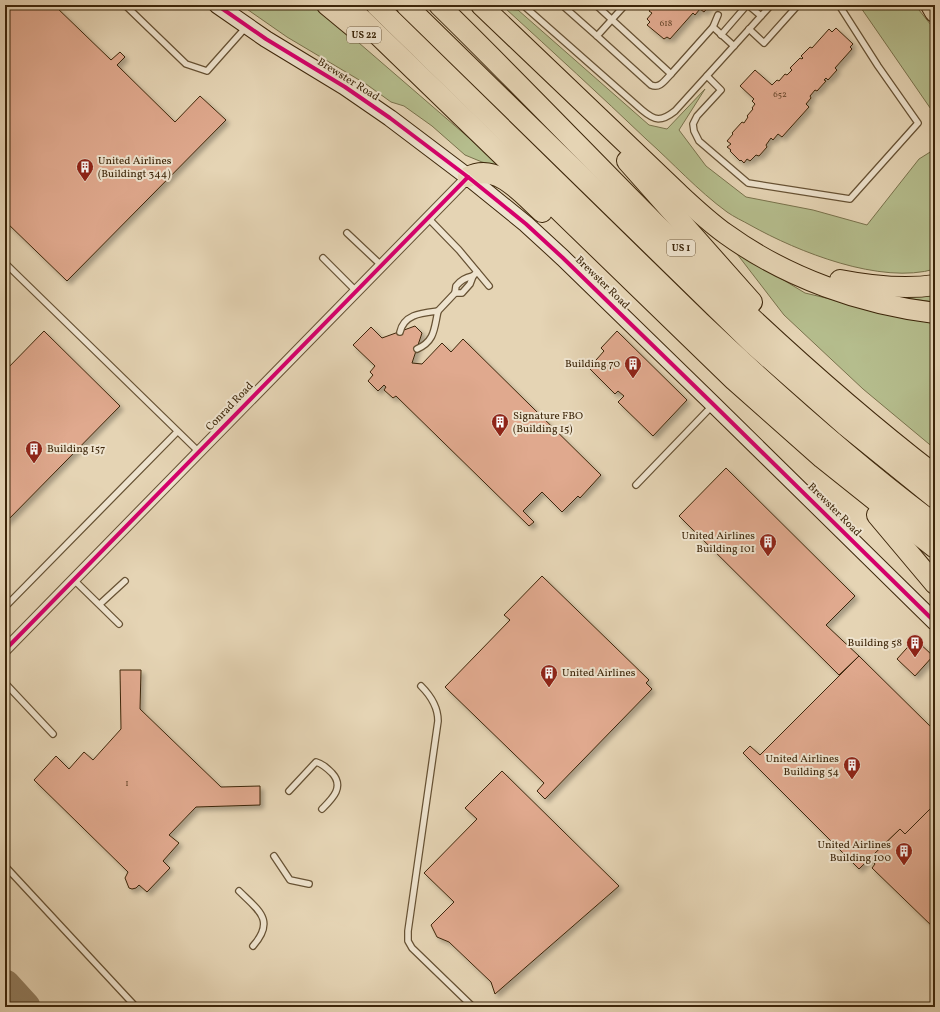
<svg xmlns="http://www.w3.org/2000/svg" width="940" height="1012" viewBox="0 0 940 1012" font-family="Vollkorn,serif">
  <defs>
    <filter id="shadow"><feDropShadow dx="3.5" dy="3.5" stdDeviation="2" flood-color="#0004"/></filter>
  </defs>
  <rect width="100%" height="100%" fill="#e5d4b4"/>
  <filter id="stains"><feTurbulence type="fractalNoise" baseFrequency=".005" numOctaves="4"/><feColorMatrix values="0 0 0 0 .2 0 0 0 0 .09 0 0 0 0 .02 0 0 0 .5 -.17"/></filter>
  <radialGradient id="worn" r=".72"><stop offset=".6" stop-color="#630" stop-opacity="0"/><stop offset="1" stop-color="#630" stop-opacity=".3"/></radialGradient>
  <g fill="#b5bd8d" stroke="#79724c">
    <polygon points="241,5 315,5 476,144 483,148 501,167 482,162 465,155 432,126 404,106 391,102 366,84 287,37"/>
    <polygon points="859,5 915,5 935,30 935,115"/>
    <path d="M506 9 518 10 649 125 667 129 705 89 679 130 706 166 746 197 813 210 867 225 919 159 935 149V269C881 285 798 252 750 225 743 221 734 217 727 212 697 190 673 163 646 139 600 95 553 52 506 9Z"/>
    <polygon points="734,250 805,293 935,324 935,449 863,389 784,315"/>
    <polygon points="935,288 935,302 874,294"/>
  </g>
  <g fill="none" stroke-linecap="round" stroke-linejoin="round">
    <polyline stroke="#917d5f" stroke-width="31" points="5,985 25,1007"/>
  </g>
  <g fill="#e0a98e" stroke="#3d260a" filter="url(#shadow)">
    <polygon points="5,5 54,5 111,60 120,52 125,57 117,65 175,122 200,96 226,120 67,281 5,221"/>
    <polygon points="654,5 710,5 704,12 700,9 695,15 693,13 670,39 667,37 664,39 647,25 650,22 647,19 652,13 649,11"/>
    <polygon points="836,28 853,44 850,47 852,49 835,68 837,70 828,80 826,78 824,80 826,81 817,91 815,90 810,96 811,98 806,104 809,107 782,137 778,134 773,140 771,138 766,145 767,147 759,156 756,155 750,161 747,159 744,163 741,160 740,161 730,151 731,150 727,147 731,144 727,141 733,134 732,133 742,122 744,123 748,117 747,116 753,109 752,108 755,104 752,101 754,99 740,86 755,70 772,85 777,80 779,81 785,74 787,75 792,70 790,68 800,58 802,59 803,58 801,56 810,47 812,48 829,29 832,32"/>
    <polygon points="415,326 422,333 412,363 422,364 442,343 451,352 463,339 601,475 580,498 578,496 562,512 542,492 523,511 534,522 529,526 396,396 393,398 384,390 386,387 384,385 378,391 368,381 373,375 370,372 375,366 353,345 371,327 382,338"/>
    <polygon points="44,331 120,406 5,523 5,371"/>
    <polygon points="617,331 687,400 653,436 618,402 624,396 618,391 615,394 589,368 604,351 601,348"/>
    <polygon points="726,468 855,596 826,625 859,656 839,675 679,516"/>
    <polygon points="542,576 649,680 646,683 652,689 545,799 537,791 544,783 445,687 510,620 504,615"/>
    <polygon points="915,639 933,656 915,676 897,659"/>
    <polygon points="859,656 935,731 935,804 905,834 900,829 859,869 743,753 750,746 760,755"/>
    <polygon points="120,670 141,670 140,709 221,787 260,786 260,805 196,807 169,835 179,843 163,861 170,868 147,892 139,885 136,888 132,889 129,888 125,878 128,872 34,780 56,756 69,769 84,752 93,760 121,729"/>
    <polygon points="502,771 619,886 495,994 491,982 449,942 437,937 431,925 454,902 424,873 477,819 465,808"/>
    <polygon points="935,804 935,929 872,868 875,864 870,858 900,829 905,834"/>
  </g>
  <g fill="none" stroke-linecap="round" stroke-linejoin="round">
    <g stroke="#675234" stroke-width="8">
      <g id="lane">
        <polyline points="125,5 186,64 207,71 247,26"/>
        <path d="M523 5 642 110C655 121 661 122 675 111L771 5"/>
        <polyline points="562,5 597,36"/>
        <path d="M596 5 671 74C665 80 660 89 651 85L597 36 625 5"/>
        <polyline points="748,5 761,16"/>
        <polyline points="713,27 734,46"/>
        <polyline points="749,29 764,43 798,5"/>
        <polyline points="721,35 747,5"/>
        <polyline points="671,74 713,27 718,15"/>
        <polyline points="707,76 721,90 697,116 693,124 694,131 699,141 748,183 850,199 918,123 878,66 839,5"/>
        <polyline points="428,218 459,250 489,286"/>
        <polyline points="347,233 381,265"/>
        <polyline points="323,258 356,291"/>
        <polyline points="5,263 199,452"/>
        <path d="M455 293 456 286C461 280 465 278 473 276"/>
        <polyline points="438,311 455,293 462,293 470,284 473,276 477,272"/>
        <path d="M400 332C404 314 422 313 438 311 434 329 435 341 417 349"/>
        <polyline points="636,485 712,406"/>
        <polyline points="74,580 119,624"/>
        <polyline points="100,604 125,581"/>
        <polyline points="5,607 177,432"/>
        <polyline points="5,683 53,734"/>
        <path d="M421 686C431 696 438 707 438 721L408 931V941L412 948 473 1007"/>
        <path d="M289 791 316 762C323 764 327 768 332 773 345 787 332 799 322 809"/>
        <polyline points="274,856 290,880 309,884"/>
        <polyline points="5,866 136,1007"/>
        <path d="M239 891C258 910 276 920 253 946"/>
      </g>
    </g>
    <g stroke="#675234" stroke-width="13">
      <polyline id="street" points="5,650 468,177"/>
    </g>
    <g stroke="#3d260a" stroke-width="18">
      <polyline id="secondary" points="217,5 266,39 345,87 390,118 468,177 526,224 563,258 713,404 935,622"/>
    </g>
    <g stroke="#3d260a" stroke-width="22">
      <g id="highway">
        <polyline points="327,5 356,29"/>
        <polyline points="347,5 734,380 822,458 935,548"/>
        <path d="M376 5 700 322C775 393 852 462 935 524"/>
        <polyline points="406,5 754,345 846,426 935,498"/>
        <path d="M439 5C534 98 625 195 720 288 789 354 860 417 935 475"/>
        <path d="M481 5 678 193C693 207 709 222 726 234 787 278 861 304 935 313"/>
        <polyline points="931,5 935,12"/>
        <polyline points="627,161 752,302"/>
        <path d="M468 177C497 162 522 194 542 212"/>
        <path d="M840 280C871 286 903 290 935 285"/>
        <polyline points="877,515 935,584"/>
      </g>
    </g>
    <use href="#lane" stroke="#eee3ce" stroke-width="5.5"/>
    <use href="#street" stroke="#eee3ce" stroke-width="11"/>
    <use href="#secondary" stroke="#eee3ce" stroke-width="16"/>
    <use href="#highway" stroke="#e5d4b4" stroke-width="20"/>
    <g stroke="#eee3ce" stroke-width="6">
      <g id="cycleway">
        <polyline points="217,5 266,39 345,87 390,118 468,177 526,224 563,258 713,404 935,622"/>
        <polyline points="5,650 468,177"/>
      </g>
    </g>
    <use href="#cycleway" stroke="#d6006c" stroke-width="4"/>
  </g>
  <defs>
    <g id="building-pin" transform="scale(0.9)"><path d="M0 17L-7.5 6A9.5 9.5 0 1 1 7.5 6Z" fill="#8f2418" stroke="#eee3ce"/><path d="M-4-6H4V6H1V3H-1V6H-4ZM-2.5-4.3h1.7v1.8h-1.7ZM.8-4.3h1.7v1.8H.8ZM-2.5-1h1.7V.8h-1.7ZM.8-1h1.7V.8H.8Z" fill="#fff"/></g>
  </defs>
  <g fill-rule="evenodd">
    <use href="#building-pin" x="85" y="167"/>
    <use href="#building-pin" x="633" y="364"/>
    <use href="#building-pin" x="500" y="422"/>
    <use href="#building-pin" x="34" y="449"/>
    <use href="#building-pin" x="768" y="542"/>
    <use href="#building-pin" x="915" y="643"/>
    <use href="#building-pin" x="549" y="673"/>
    <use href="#building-pin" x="852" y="765"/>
    <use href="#building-pin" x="904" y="851"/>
  </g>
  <g text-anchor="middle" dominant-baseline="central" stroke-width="4" stroke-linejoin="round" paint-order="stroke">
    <g font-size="9" fill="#66472b">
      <text x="666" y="23">618</text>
      <text x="780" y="94">652</text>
      <text x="127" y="783">1</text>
    </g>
    <g fill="#eee3ce" stroke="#725f45" stroke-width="1">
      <rect x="347" y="27" width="34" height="16" rx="3"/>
      <rect x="667" y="240" width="28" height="16" rx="3"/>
    </g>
    <g font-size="10" font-weight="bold" fill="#3d260a">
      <text x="364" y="35">US 22</text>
      <text x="681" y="248">US 1</text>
    </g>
    <g font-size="11" fill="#3d260a" stroke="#eee3ce">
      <text transform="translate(348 80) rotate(32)">Brewster Road</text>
      <text transform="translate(602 283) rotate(44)">Brewster Road</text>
      <text transform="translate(230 407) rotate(-46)">Conrad Road</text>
      <text transform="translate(834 510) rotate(45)">Brewster Road</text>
    </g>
    <g font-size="11" fill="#3d260a" stroke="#eee3ce" text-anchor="end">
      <text x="98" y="161" text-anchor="start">United Airlines<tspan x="98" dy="13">(Buildingt 344)</tspan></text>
      <text x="620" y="364">Building 70</text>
      <text x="513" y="416" text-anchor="start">Signature FBO<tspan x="513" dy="13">(Building 15)</tspan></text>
      <text x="47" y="449" text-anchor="start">Building 157</text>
      <text x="755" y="536">United Airlines<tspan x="755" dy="13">Building 101</tspan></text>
      <text x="902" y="643">Building 58</text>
      <text x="562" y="673" text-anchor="start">United Airlines</text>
      <text x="839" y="759">United Airlines<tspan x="839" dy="13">Building 54</tspan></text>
      <text x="891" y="845">United Airlines<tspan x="891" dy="13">Building 100</tspan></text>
    </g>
  </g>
  <rect width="940" height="1012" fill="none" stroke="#e5d4b4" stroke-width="20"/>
  <rect x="6" y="6" width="928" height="1000" fill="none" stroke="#3d260a" stroke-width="2"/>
  <rect x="10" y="10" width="920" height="992" fill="none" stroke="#3d260a"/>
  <rect width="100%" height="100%" filter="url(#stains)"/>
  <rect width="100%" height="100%" fill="url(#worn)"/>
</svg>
